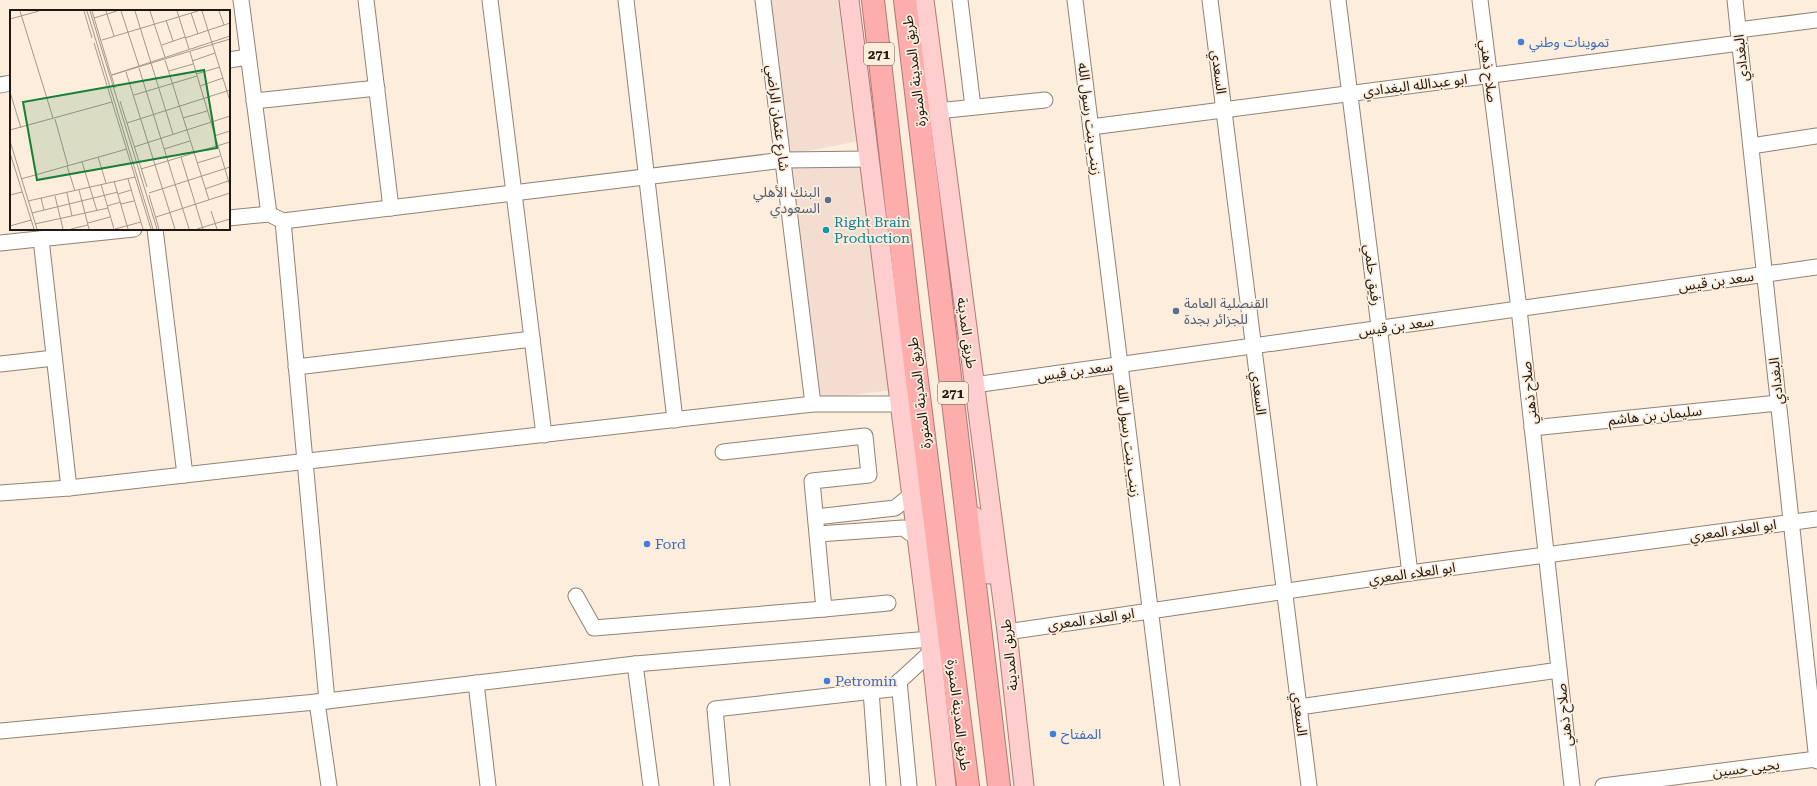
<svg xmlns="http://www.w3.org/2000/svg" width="1817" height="786" viewBox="0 0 1817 786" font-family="'Roboto Serif','Noto Sans Arabic',serif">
  <rect width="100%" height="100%" fill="#fdeddc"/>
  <g fill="#f3ddd0">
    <polygon points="767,0 842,0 859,141 787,155"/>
    <polygon points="865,157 894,390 818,399 788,166"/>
  </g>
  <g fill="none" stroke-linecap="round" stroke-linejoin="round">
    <g stroke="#8f8272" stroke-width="17">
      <g id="minor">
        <polyline points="241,0 269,214"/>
        <polyline points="366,0 391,208"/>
        <polyline points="490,0 544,435"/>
        <polyline points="626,0 675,420"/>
        <polyline points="763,0 813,404"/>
        <polyline points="960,0 973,107"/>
        <polyline points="1075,0 1172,786"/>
        <polyline points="1210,0 1309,786"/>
        <polyline points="1338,0 1410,573"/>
        <polyline points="1480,0 1519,309 1572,786"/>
        <polyline points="1735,0 1817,761"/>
        <polyline points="1738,30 1817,20"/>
        <polyline points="229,60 248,57"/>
        <polyline points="0,85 11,83"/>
        <polyline points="254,101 377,88"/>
        <polyline points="937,111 1045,100"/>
        <polyline points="1091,127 1740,43"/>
        <polyline points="1751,146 1817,136"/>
        <polyline points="229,218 269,214 283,221 784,160 869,159"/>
        <polyline points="283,221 327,701"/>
        <polyline points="155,229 185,475"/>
        <polyline points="41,239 69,488"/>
        <polyline points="0,243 134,229"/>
        <polyline points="0,364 54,358"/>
        <polyline points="296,367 532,339"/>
        <polyline points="974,385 1817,267"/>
        <polyline points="1532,428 1778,403"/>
        <polyline points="723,452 865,436 869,475 812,481 824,609 888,603"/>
        <polyline points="0,493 69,488 813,404 900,404"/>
        <polyline points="816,517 895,508 911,495"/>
        <polyline points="818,534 903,528 916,537"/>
        <polyline points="576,596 594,628 824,609"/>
        <polyline points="1007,632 1410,573 1817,519"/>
        <polyline points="635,664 651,786"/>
        <polyline points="899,681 909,786"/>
        <polyline points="476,683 488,786"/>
        <polyline points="871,691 878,786"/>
        <polyline points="317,702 329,786"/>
        <polyline points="1299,707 1559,670"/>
        <polyline points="0,731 327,701 635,664 930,639"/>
        <polyline points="722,786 715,709 891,689 931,652"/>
        <polyline points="1603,786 1817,759"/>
      </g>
    </g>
    <g stroke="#ae7976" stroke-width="21">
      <g id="major">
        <polyline points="849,0 930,639 946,786"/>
        <polyline points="924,0 1007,632 1024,786"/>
        <polyline points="975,517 989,574"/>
      </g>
    </g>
    <g stroke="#ae7976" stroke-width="24">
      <g id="highway">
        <polyline points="873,0 910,325 968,786"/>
        <polyline points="905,0 999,786"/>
      </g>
    </g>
    <use href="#minor" stroke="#fff" stroke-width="15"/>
    <use href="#major" stroke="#fdcecd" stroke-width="19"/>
    <use href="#highway" stroke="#fcadac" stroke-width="22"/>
  </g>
  <g fill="#3f7fe0" stroke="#fdeddc" stroke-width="1.5">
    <circle cx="1521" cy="42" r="4"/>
    <circle cx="647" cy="544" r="4"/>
    <circle cx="827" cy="681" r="4"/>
    <circle cx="1053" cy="734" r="4"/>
  </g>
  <g fill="#5c6f8a" stroke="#fdeddc" stroke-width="1.5">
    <circle cx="828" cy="200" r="4"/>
    <circle cx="1176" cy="311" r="4"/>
  </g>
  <circle fill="#0f9aa8" stroke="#fdeddc" stroke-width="1.5" cx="826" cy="230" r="4"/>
  <g text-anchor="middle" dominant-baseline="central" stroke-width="3.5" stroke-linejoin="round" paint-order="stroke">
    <g fill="#fdeddc" stroke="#61594f" stroke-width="1">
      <rect x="864" y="43" width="30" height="22" rx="3"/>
      <rect x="938" y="382" width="30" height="22" rx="3"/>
    </g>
    <g font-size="13" font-weight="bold" fill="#1e1913">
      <text x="879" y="54">271</text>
      <text x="953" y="393">271</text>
    </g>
    <g font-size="14" fill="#366cbe" stroke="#fdeddc" text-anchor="start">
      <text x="1529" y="42">تموينات وطني</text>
      <text x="655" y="544">Ford</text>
      <text x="835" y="681">Petromin</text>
      <text x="1061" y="734">المفتاح</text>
    </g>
    <g font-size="14" fill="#1e1913" stroke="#fdeddc">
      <text transform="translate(1741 58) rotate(-96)">البغدادي</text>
      <text transform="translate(914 71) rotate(-97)">طريق المدينة المنورة</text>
      <text transform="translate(1489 71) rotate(83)">صلاح ذهني</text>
      <text transform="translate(1219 72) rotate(83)">السعدي</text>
      <text transform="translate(1415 85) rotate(-7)">ابو عبدالله البغدادي</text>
      <text transform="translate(778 118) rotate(83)">شارع عثمان الراضي</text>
      <text transform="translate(1090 119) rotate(83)">زينب بنت رسول الله</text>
      <text transform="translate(1373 275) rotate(83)">رفيق حلمي</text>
      <text transform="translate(1716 281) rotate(-8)">سعد بن قيس</text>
      <text transform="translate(1396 326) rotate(-8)">سعد بن قيس</text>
      <text transform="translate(967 333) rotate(82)">طريق المدينة</text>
      <text transform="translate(1075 371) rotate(-8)">سعد بن قيس</text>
      <text transform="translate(1776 381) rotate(-96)">البغدادي</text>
      <text transform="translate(919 393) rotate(-97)">طريق المدينة المنورة</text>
      <text transform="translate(1259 393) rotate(83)">السعدي</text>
      <text transform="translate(1529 393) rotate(-96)">صلاح ذهني</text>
      <text transform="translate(1655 415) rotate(-6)">سليمان بن هاشم</text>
      <text transform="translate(1129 441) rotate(83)">زينب بنت رسول الله</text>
      <text transform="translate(1733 530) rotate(-8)">ابو العلاء المعري</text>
      <text transform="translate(1412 573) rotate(-8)">ابو العلاء المعري</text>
      <text transform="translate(1091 619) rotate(-8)">ابو العلاء المعري</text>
      <text transform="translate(1009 655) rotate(-96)">طريق المدينة</text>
      <text transform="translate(1300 714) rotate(83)">السعدي</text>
      <text transform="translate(959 715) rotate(83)">طريق المدينة المنورة</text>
      <text transform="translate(1564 715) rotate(-96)">صلاح ذهني</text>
      <text transform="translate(1746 768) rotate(-7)">يحيى حسين</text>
    </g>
    <g font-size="14" fill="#4e5e75" stroke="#fdeddc" text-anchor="end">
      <text x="820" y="192">البنك الأهلي<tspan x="820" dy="16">السعودي</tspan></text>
      <text x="1184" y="303" text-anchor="start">القنصلية العامة<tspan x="1184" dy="16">للجزائر بجدة</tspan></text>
    </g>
    <g font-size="14" fill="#0d838f" stroke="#fdeddc" text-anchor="start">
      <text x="834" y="222">Right Brain<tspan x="834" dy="16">Production</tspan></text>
    </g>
  </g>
  <g transform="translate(10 10)">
    <rect width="220" height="220" fill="#fdeddc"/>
    <path fill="none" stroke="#a4988c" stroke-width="1" d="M10 1 43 108M74 1 82 28M77 1 143 219M80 1 147 219M82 1 105 78M96 1 104 26M111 1 129 56M125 1 163 124M140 1 155 47M167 1 179 39M192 1 220 91M209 1 214 15M181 3 188 24M84 8 107 1M0 9 29 1M156 10 163 31M175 28 220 13M92 30 188 1M84 33 141 219M152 35 175 27M180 42 220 176M155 50 199 190M182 51 205 43M129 58 179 219M159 61 183 54M116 62 165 219M186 64 210 57M102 65 220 26M102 65 220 29M190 76 213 68M0 82 11 118M124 85 187 66M110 91 137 177M173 108 197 101M45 109 58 156M117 113 220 80M0 120 102 92M204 126 220 121M0 131 27 219M124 137 220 106M154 139 180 131M0 143 24 219M88 147 96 173M171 147 193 219M72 152 87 201M187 153 210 146M57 156 65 181M131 159 220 132M11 169 117 139M118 169 133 219M104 171 118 219M91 174 104 219M195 179 218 171M69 180 79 219M57 183 62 206M139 183 220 157M108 184 121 180M0 185 12 182M139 185 149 219M45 186 53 219M31 188 34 200M18 191 125 167M111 194 124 191M97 196 111 192M201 201 207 219M22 203 108 182M146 207 220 183M78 213 100 207M25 214 98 198M0 216 21 210M61 219 78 215M105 219 131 212M187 219 220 209"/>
    <path fill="#168136" fill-opacity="0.15" stroke="#168136" stroke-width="2" d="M194 60 207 138 27 170 13 92Z"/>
    <rect width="220" height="220" fill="none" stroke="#1e1913" stroke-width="2"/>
  </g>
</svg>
